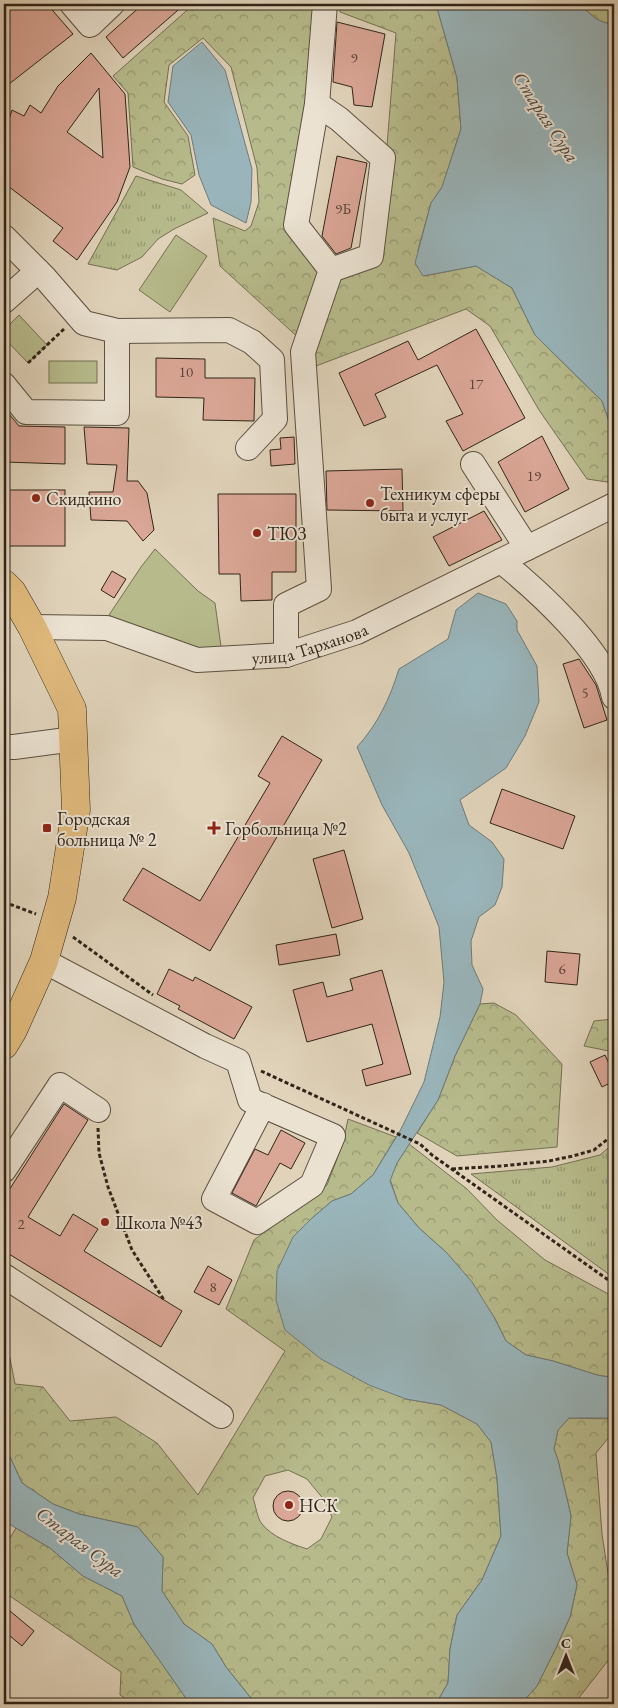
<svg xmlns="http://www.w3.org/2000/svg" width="618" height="1708" viewBox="0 0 618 1708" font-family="'EB Garamond',serif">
  <defs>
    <pattern id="grass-tufts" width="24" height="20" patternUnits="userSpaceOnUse" patternTransform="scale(1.25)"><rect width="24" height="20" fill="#b7bb8c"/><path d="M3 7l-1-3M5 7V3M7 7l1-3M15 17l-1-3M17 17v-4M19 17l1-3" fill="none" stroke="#959872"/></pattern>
    <pattern id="forest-crowns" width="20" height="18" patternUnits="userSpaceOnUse" patternTransform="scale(1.25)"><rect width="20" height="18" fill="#b7bb8c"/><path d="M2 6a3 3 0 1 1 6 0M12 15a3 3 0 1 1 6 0" fill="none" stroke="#959872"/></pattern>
  </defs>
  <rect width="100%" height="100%" fill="#e0d3ba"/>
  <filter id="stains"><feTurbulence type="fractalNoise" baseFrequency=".004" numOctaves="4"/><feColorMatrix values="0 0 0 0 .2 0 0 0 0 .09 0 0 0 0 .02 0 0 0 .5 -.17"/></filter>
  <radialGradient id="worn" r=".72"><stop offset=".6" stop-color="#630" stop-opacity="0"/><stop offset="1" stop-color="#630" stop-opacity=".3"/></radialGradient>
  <g fill="url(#grass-tufts)" stroke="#747052">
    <polygon points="136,176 181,190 208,213 174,229 158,239 142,257 117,270 88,264"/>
    <polygon points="614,1143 614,1278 471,1174 552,1167 600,1155"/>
  </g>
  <g fill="url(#forest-crowns)" stroke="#747052" fill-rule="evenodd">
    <polygon points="194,4 318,4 293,226 324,270 302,341 220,266 213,218 245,231 251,226 259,202 257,168 231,67 203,38 169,65 164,102 188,136 195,175 182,184 162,179 133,167 128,93 113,76"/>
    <polygon points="338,4 436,4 457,78 461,129 442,187 431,203 418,250 424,276 476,266 512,288 535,335 602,401 611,427 614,429 614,483 587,479 539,410 490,326 466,309 316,366 308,355 335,276 378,259 396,33 340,12"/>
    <path d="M575 4H614V24C593 23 591 10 575 4Z"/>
    <polygon points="494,1003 516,1015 562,1064 557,1147 457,1156 417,1133 438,1100 455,1056 480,1004"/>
    <polygon points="614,1003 614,1052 584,1046 594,1021 613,1019"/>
    <path d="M348 1119 396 1137 373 1175 351 1194 332 1201 311 1219 406 1399 441 1405 477 1424 491 1442 497 1478 501 1536 482 1580 457 1615 450 1649 448 1683 436 1704H260L250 1697 226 1667 212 1644 184 1624 162 1591 163 1557 138 1527 79 1514 53 1504 22 1483 4 1444V1336L6 1338 15 1384 43 1387 70 1421 116 1417 157 1443 198 1495 285 1351 226 1309 254 1240 327 1185 343 1143ZM288 1470 307 1479 325 1501 332 1517 321 1539 307 1549C292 1544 272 1537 262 1524 257 1518 256 1506 253 1498L265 1476Z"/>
    <polygon points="409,1144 467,1189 497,1220 545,1260 614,1297 614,1378 597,1375 553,1361 526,1355 506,1341 494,1317 447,1253 419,1228 398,1203 390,1179 397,1163"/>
    <polygon points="569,1418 614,1419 614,1436 610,1436 596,1453 602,1534 614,1613 614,1653 574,1704 521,1704 537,1686 555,1650 570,1617 577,1585 567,1553 571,1516 558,1460 554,1449 558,1430"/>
    <polygon points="16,1528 50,1548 83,1576 122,1596 134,1624 190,1704 134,1704 120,1695 121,1672 4,1592 4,1548"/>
  </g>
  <g fill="#b7bb8c" stroke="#747052">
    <polygon points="176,235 207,256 170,312 139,290"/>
    <polygon points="19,315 47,345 28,363 4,338 4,330"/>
    <rect x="49" y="361" width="48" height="22"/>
    <polygon points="155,549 198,591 215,603 222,654 138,635 109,615 141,567"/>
  </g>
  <g fill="#99b5bb" stroke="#6f7b7a">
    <path d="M436 4H575C591 10 593 23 614 24V429L611 427 602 401 535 335 512 288 476 266 423 276 415 263 431 203 442 187 461 129 457 78Z"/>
    <polygon points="202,42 225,70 252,169 251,202 246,223 211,205 199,175 191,135 168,102 173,66"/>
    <path d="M478 593 506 604 517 621V630L537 666 539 702 525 736 506 768 460 800 469 825 492 842 504 859 502 887 495 905 479 917 471 941 472 965 483 989 480 1004 455 1056 438 1100 397 1163 390 1181 398 1203 419 1228 447 1253 472 1282 494 1317 506 1341 526 1355 553 1361 597 1375 614 1378V1418H569L558 1430 554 1449 558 1460 571 1516 567 1553 577 1585 570 1617 555 1650 537 1686 521 1704H436L448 1683 450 1649 457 1615 482 1580 501 1536 497 1478 491 1442 477 1424 441 1405 406 1399 369 1385 321 1359 285 1330 276 1300 277 1271 293 1237 311 1219 332 1201 351 1194 373 1175 400 1131 424 1082 440 1017 444 982 439 927 409 853 382 805 357 747C378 724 390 698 399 669L448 639 456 610Z"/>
    <polygon points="4,1444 22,1483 53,1504 79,1514 138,1527 163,1557 162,1591 184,1624 212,1644 226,1667 250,1697 260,1704 190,1704 134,1624 122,1596 83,1576 50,1548 4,1521"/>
  </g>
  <g fill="#daa696" stroke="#302419" fill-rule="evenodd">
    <polygon points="17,4 47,4 73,34 4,88 4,15"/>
    <polygon points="143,4 185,4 123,58 106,37"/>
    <polygon points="337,22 385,34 372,107 354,105 352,87 333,82"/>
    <path d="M91 53 125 94 130 167 117 202 77 260 53 241 63 228 4 183V136L12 110 24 116 30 105 41 113 58 86ZM99 88 103 158 67 132Z"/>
    <polygon points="337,156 367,163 351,248 336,254 322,236"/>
    <polygon points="476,329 525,418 463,451 446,421 463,414 437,365 375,394 386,417 364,426 339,373 408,341 418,360"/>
    <polygon points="156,358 205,359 205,378 255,378 254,421 203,420 204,398 156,397"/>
    <polygon points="4,408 19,426 65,427 65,464 4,462"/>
    <polygon points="84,427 129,428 127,481 138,481 147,493 154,530 143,541 127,521 91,520 89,492 113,492 117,465 87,464"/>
    <polygon points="542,436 569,489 525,512 498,462"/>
    <polygon points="294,437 295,464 271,466 270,450 281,449 280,438"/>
    <polygon points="402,469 403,511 327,510 326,471"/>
    <rect x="8" y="490" width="57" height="56"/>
    <polygon points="218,494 296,494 296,572 272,572 272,600 241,601 240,574 219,574"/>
    <polygon points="484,511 502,540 449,566 433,537"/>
    <polygon points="112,571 126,579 114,598 101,590"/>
    <polygon points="579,659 596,685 607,720 584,728 563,664"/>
    <polygon points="282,736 322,760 210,951 123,900 143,868 200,901 270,783 258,776"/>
    <polygon points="502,789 575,816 563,849 490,823"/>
    <polygon points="344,850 363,919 332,928 313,859"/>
    <polygon points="336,934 340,955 279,965 276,945"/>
    <polygon points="547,951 580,954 577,985 545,982"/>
    <polygon points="169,969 193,981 195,977 252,1007 234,1039 178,1009 180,1006 157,994"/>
    <polygon points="382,970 411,1074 366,1086 362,1070 383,1064 372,1024 307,1042 293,990 323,982 327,997 353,990 350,979"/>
    <polygon points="605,1055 614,1075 614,1081 602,1087 590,1062"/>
    <polygon points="64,1104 88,1120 28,1217 60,1236 73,1214 98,1229 84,1251 182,1311 161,1347 4,1251 4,1198"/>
    <polygon points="281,1130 305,1143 291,1169 280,1163 256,1206 232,1193 255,1149 268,1155"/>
    <polygon points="208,1266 232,1280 219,1305 194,1292"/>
    <circle cx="288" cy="1506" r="15"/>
    <polygon points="4,1606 34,1631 22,1646 4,1631"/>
  </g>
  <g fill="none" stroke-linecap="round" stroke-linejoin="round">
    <g stroke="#5c5041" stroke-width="26">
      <g id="minor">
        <polyline points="72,4 90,25 112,4"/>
        <polyline points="317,104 339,119 383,158 371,256 331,270"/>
        <polyline points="4,237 45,278 84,323 117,331 117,413 26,412 4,385"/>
        <polyline points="4,301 38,271"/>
        <polyline points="117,331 229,330 252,342 272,360 275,419 248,448"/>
        <polyline points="473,464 527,548"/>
        <path d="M501 561C537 590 606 652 614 697"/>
        <path id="s1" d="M32 627 107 628 197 660 286 655 357 632 614 505"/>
        <polyline points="286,655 286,605 319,589 303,352 331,270 296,225 317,104 325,4"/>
        <polyline points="4,747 14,747 74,739"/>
        <polyline points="44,961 205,1046 238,1061 250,1100 333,1136 312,1185 257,1222 214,1199 263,1105"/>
        <polyline points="4,1170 60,1085 98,1110"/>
        <polyline points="4,1276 221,1416"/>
      </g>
    </g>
    <g stroke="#302419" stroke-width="29">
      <polyline id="major" points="4,584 12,592 32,627 72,709 76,810 62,898 44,961 13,1030 4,1045"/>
    </g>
    <g stroke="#302419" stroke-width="3" stroke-dasharray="4 2.5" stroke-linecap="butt">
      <polyline points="28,363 64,329"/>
      <polyline points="4,902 36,914"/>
      <polyline points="73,937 153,995"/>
      <polyline points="261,1071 420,1144 432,1155 614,1284"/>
      <polyline points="98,1128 99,1153 108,1187 132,1250 164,1300"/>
      <polyline points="452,1169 502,1166 549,1161 573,1156 594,1150 614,1134"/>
    </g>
    <use href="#minor" stroke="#ebe2d2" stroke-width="24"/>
    <use href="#major" stroke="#e0ba7d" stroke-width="28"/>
  </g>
  <g fill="#8f2418" stroke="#ebe2d2" stroke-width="2">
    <circle cx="36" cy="498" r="5"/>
    <circle cx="370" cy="503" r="5"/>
    <circle cx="257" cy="533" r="5"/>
    <rect x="42" y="823" width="10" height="10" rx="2.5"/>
    <path d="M211.5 820.5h5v5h5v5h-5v5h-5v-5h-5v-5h5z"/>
    <circle cx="105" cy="1222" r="5"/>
    <circle cx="289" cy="1505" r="5"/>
  </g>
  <g text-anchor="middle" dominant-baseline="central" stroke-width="4" stroke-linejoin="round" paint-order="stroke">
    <g font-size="15" fill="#5a4438">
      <text x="354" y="57">9</text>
      <text x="343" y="208">9Б</text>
      <text x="186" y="371">10</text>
      <text x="476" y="383">17</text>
      <text x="534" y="475">19</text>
      <text x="585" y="692">5</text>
      <text x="562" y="968">6</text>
      <text x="21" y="1223">2</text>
      <text x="213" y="1286">8</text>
    </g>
    <g font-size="18" fill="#302419" stroke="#ebe2d2" text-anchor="start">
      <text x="380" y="493">Техникум сферы<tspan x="380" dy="21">быта и услуг</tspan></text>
      <text x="46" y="498">Скидкино</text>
      <text x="267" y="533">ТЮЗ</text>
      <text x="57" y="818">Городская<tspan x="57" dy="21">больница № 2</tspan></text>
      <text x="225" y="828">Горбольница №2</text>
      <text x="115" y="1222">Школа №43</text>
      <text x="299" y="1505">НСК</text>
    </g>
    <g font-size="18" fill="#302419" stroke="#ebe2d2">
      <text stroke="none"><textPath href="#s1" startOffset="285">улица Тарханова</textPath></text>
    </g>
    <g font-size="19" font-style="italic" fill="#4a4842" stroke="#ebe2d2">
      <text transform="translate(546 117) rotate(57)">Старая Сура</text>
      <text transform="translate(80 1542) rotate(37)">Старая Сура</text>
    </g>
  </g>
  <rect width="618" height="1708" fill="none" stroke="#e0d3ba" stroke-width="20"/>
  <rect x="5" y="5" width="608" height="1698" fill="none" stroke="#302419" stroke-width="2.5"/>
  <rect x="10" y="10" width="598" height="1688" fill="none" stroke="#302419"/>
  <g transform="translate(566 1656)" stroke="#ebe2d2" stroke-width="4" paint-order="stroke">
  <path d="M0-4L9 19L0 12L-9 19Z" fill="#302419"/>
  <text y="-8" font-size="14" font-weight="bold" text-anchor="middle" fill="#302419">С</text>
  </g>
  <rect width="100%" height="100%" filter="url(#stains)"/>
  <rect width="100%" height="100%" fill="url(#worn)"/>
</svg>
